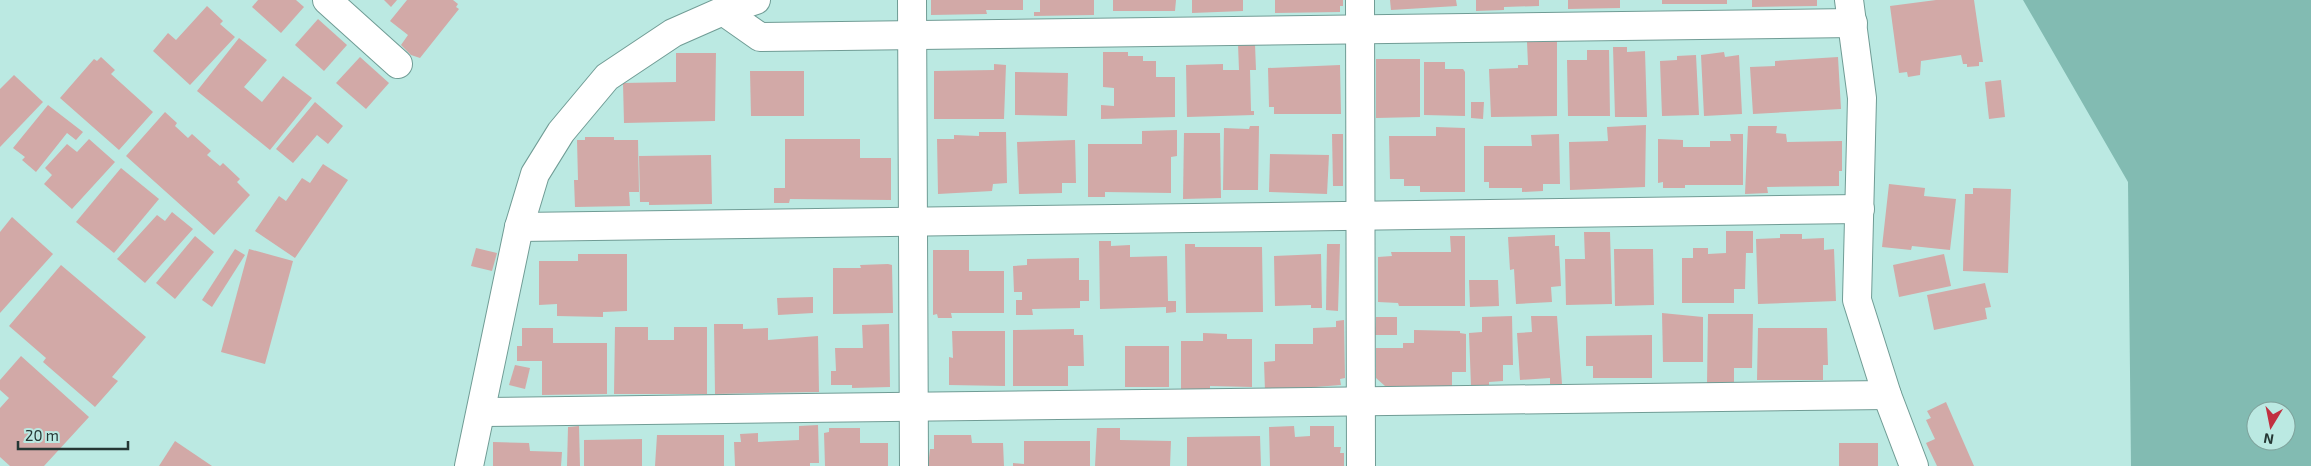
<svg xmlns="http://www.w3.org/2000/svg" width="2311" height="466" viewBox="0 0 2311 466" font-family="'Exo 2',sans-serif">
  <rect width="100%" height="100%" fill="#bbe9e2"/>
  <path fill="#82bbb2" fill-rule="evenodd" d="M2023 0H2311V466H2131L2128 182ZM2256 411H2286V441H2256Z"/>
  <g fill="#d2a9a7">
    <polygon points="258,0 296,0 304,7 281,33 252,7"/>
    <polygon points="384,0 397,0 391,7"/>
    <polygon points="407,0 453,0 458,4 456,7 459,9 420,58 411,55 401,45 408,35 390,21"/>
    <polygon points="931,0 1023,0 1023,10 986,10 987,14 931,15"/>
    <polygon points="1040,0 1094,0 1094,15 1034,16 1034,12 1040,12"/>
    <polygon points="1113,0 1176,0 1175,11 1113,11"/>
    <polygon points="1192,0 1243,0 1243,11 1192,13"/>
    <polygon points="1275,0 1343,0 1343,6 1340,6 1340,12 1275,13"/>
    <polygon points="1390,0 1456,0 1457,6 1391,10"/>
    <polygon points="1476,0 1539,0 1539,6 1504,7 1504,10 1476,11"/>
    <polygon points="1568,0 1620,0 1620,8 1568,9"/>
    <rect x="1662" y="0" width="65" height="4"/>
    <polygon points="1752,0 1817,0 1817,6 1752,7"/>
    <polygon points="1936,0 1974,0 1983,62 1979,62 1979,66 1967,67 1967,64 1963,64 1961,55 1921,61 1920,75 1908,77 1907,72 1899,73 1890,6"/>
    <polygon points="207,6 223,21 220,24 235,37 190,85 153,51 168,33 176,40"/>
    <polygon points="318,19 347,45 324,71 295,45"/>
    <polygon points="239,38 267,60 244,87 262,102 283,76 312,98 270,150 197,91"/>
    <polygon points="1557,41 1557,116 1491,117 1489,69 1518,68 1518,65 1528,65 1527,42"/>
    <polygon points="1238,44 1255,44 1256,70 1250,70 1251,111 1254,111 1254,115 1187,117 1186,65 1223,64 1223,70 1239,70"/>
    <polygon points="1613,47 1627,47 1627,52 1645,51 1647,117 1615,117"/>
    <polygon points="1587,50 1609,50 1610,116 1568,116 1567,60 1587,60"/>
    <polygon points="1103,52 1128,52 1128,56 1143,56 1143,61 1156,61 1156,77 1175,77 1175,117 1101,119 1101,105 1114,106 1114,88 1103,87"/>
    <polygon points="1724,52 1725,57 1739,55 1742,114 1704,116 1701,55"/>
    <polygon points="676,53 716,53 715,121 624,123 623,83 676,82"/>
    <polygon points="1696,55 1699,115 1662,116 1660,61 1677,60 1677,56"/>
    <polygon points="101,57 115,70 111,74 153,112 119,150 60,98 94,59 97,61"/>
    <polygon points="360,57 389,83 366,109 336,83"/>
    <polygon points="1838,57 1841,109 1753,114 1750,67 1775,66 1775,61"/>
    <polygon points="1376,59 1420,59 1420,117 1376,118"/>
    <polygon points="1424,62 1445,62 1445,69 1463,69 1465,72 1465,116 1424,115"/>
    <polygon points="994,64 1006,65 1004,119 934,119 934,71 994,70"/>
    <polygon points="1340,65 1341,114 1274,114 1274,107 1269,107 1268,68"/>
    <polygon points="750,71 804,71 804,116 751,116"/>
    <polygon points="1015,72 1068,73 1067,116 1015,115"/>
    <polygon points="14,75 43,102 0,147 0,89"/>
    <polygon points="2001,80 2005,117 1989,119 1985,82"/>
    <polygon points="315,102 343,126 328,144 317,135 293,163 276,149"/>
    <polygon points="1471,102 1484,102 1483,119 1471,118"/>
    <polygon points="48,105 83,132 76,140 67,133 36,172 22,160 25,157 13,148"/>
    <polygon points="165,112 177,123 175,126 188,138 192,134 211,151 207,155 220,166 223,163 240,179 237,182 250,195 214,235 126,156"/>
    <polygon points="1646,125 1645,187 1570,190 1569,142 1608,141 1607,127"/>
    <polygon points="1250,126 1259,126 1258,190 1223,190 1224,128 1249,129"/>
    <polygon points="1748,126 1777,126 1776,133 1786,134 1787,142 1842,141 1842,171 1839,171 1839,186 1767,187 1768,193 1745,194"/>
    <polygon points="1436,127 1465,128 1465,192 1420,192 1420,186 1404,186 1404,179 1390,179 1389,136 1436,136"/>
    <polygon points="1177,130 1177,156 1171,157 1171,193 1105,192 1105,197 1088,197 1088,144 1142,144 1142,131"/>
    <polygon points="979,132 1006,132 1007,183 993,184 992,191 938,194 937,139 954,139 954,135 979,136"/>
    <polygon points="1184,133 1220,133 1221,198 1183,199"/>
    <polygon points="1332,134 1343,134 1343,186 1333,186"/>
    <polygon points="1559,134 1560,184 1543,184 1543,191 1522,192 1522,188 1489,188 1489,182 1484,182 1484,146 1532,146 1531,135"/>
    <polygon points="1730,134 1743,134 1743,185 1685,185 1685,188 1663,188 1663,182 1658,183 1658,139 1683,140 1683,147 1710,147 1710,141 1731,141"/>
    <polygon points="585,137 614,137 614,140 638,140 639,192 629,192 630,206 575,207 574,180 578,180 577,140 585,140"/>
    <polygon points="89,139 115,162 72,209 44,184 52,175 45,168 67,144 77,152"/>
    <polygon points="785,139 860,139 860,158 891,158 891,200 790,199 789,203 774,203 774,188 785,188"/>
    <polygon points="1075,140 1076,183 1062,183 1062,193 1019,194 1017,142"/>
    <polygon points="1270,154 1329,155 1327,194 1269,192"/>
    <polygon points="711,155 712,204 649,205 649,202 640,202 639,156"/>
    <polygon points="323,164 348,180 295,258 255,231 279,196 286,201 302,178 310,183"/>
    <polygon points="121,168 159,199 114,253 76,222"/>
    <polygon points="1889,184 1925,188 1924,196 1956,199 1950,250 1912,246 1911,250 1882,247"/>
    <polygon points="1973,188 2011,189 2008,273 1963,271 1965,194 1973,194"/>
    <polygon points="172,212 193,229 145,283 117,259 157,215 165,221"/>
    <polygon points="12,217 53,254 0,313 0,232"/>
    <polygon points="1726,231 1753,231 1753,253 1746,253 1745,289 1734,289 1734,303 1682,303 1682,258 1693,258 1693,248 1708,248 1708,254 1726,253"/>
    <polygon points="1584,232 1610,232 1612,304 1566,305 1565,259 1585,259"/>
    <polygon points="1780,234 1802,234 1802,239 1824,238 1824,250 1834,249 1836,301 1758,304 1756,239 1780,238"/>
    <polygon points="1555,235 1555,246 1559,246 1561,286 1551,287 1552,302 1516,304 1514,269 1510,270 1508,237"/>
    <polygon points="195,236 214,252 175,299 156,283"/>
    <polygon points="1450,236 1465,236 1465,306 1399,306 1398,303 1378,302 1378,257 1392,256 1391,252 1451,252"/>
    <polygon points="1099,241 1111,241 1111,246 1130,245 1130,257 1167,256 1168,301 1176,301 1176,312 1166,313 1166,307 1100,309"/>
    <polygon points="1185,244 1195,244 1195,247 1262,247 1263,312 1186,313"/>
    <polygon points="1327,244 1340,244 1338,311 1326,310"/>
    <polygon points="476,248 497,253 492,271 471,266"/>
    <polygon points="235,249 245,255 212,307 202,300"/>
    <polygon points="249,249 293,261 265,364 221,352"/>
    <polygon points="1614,249 1653,249 1654,305 1615,306"/>
    <polygon points="933,250 969,250 969,271 1004,271 1004,313 951,313 952,318 938,318 937,314 933,315"/>
    <polygon points="578,254 627,254 627,311 603,312 603,317 557,316 557,304 539,305 539,261 578,261"/>
    <polygon points="1321,254 1322,308 1311,308 1311,305 1275,306 1274,256"/>
    <polygon points="1944,254 1951,286 1899,297 1893,265"/>
    <polygon points="1079,258 1079,280 1089,280 1089,301 1080,301 1080,308 1032,309 1033,315 1016,315 1016,300 1022,300 1022,292 1014,292 1013,266 1027,265 1027,259"/>
    <polygon points="888,264 892,265 893,313 833,314 833,268 861,268 860,265"/>
    <polygon points="61,265 146,337 112,377 118,381 95,407 43,362 46,358 9,326"/>
    <polygon points="1469,280 1498,280 1499,306 1470,307"/>
    <polygon points="1985,283 1991,307 1985,308 1987,319 1934,330 1927,295"/>
    <polygon points="813,297 813,313 778,315 777,298"/>
    <polygon points="1662,313 1703,317 1703,362 1663,362"/>
    <polygon points="1708,314 1753,314 1752,368 1734,368 1734,385 1707,384"/>
    <polygon points="1512,316 1513,365 1503,365 1503,381 1489,382 1489,385 1471,386 1469,333 1482,332 1482,317"/>
    <polygon points="1531,316 1557,316 1562,384 1550,384 1550,378 1520,380 1517,333 1532,332"/>
    <polygon points="1376,317 1397,317 1397,335 1375,335"/>
    <polygon points="1344,320 1345,378 1340,379 1341,385 1265,391 1264,362 1275,361 1275,344 1313,344 1313,328 1336,327 1336,321"/>
    <polygon points="714,324 743,324 743,329 768,328 768,340 818,336 819,392 715,394"/>
    <polygon points="889,324 890,387 852,388 852,385 831,385 831,371 836,371 835,348 863,348 862,325"/>
    <polygon points="615,327 648,327 648,340 674,340 674,327 707,327 707,394 614,394"/>
    <polygon points="522,328 553,328 553,343 607,343 607,394 542,395 542,361 517,361 517,346 522,346"/>
    <polygon points="1758,328 1827,328 1828,365 1823,365 1823,380 1757,380"/>
    <polygon points="1074,329 1074,335 1083,335 1084,366 1068,366 1068,386 1013,386 1013,330"/>
    <polygon points="1414,330 1460,331 1460,333 1466,334 1466,372 1452,372 1452,387 1385,386 1376,378 1376,348 1403,348 1403,343 1414,343"/>
    <polygon points="952,331 1005,331 1005,386 949,385 949,357 953,358"/>
    <polygon points="1203,333 1227,334 1227,339 1252,339 1252,387 1210,386 1210,390 1181,390 1181,341 1203,341"/>
    <polygon points="1652,335 1652,378 1593,378 1593,366 1586,366 1586,336"/>
    <rect x="1125" y="346" width="44" height="41"/>
    <polygon points="21,356 89,417 44,466 10,466 0,457 0,408 9,398 0,390 0,380"/>
    <polygon points="515,365 530,368 525,389 509,385"/>
    <polygon points="1946,402 1974,466 1937,466 1926,443 1935,439 1926,420 1931,418 1927,411"/>
    <polygon points="818,425 819,463 810,463 810,466 735,466 734,442 741,442 740,434 758,433 758,442 799,440 799,426"/>
    <polygon points="579,426 580,466 567,466 568,427"/>
    <polygon points="1294,426 1295,437 1310,436 1310,426 1334,426 1334,447 1341,447 1340,453 1344,453 1344,466 1270,466 1269,427"/>
    <polygon points="829,428 860,428 860,443 888,443 888,466 825,466 824,433 829,432"/>
    <polygon points="1097,428 1120,428 1120,440 1171,441 1170,466 1095,466"/>
    <polygon points="657,435 724,435 724,466 655,466"/>
    <polygon points="934,435 971,435 972,443 1003,443 1004,466 928,466 930,449 934,449"/>
    <polygon points="1260,436 1261,466 1187,466 1187,437"/>
    <polygon points="642,439 642,466 584,466 584,440"/>
    <polygon points="175,441 212,466 159,466"/>
    <polygon points="1024,441 1090,441 1090,466 1013,466 1013,463 1024,464"/>
    <polygon points="493,442 529,443 530,451 562,452 561,466 493,466"/>
    <rect x="1839" y="443" width="39" height="23"/>
  </g>
  <g fill="none" stroke-linecap="round" stroke-linejoin="round">
    <g stroke="#709c95" stroke-width="30">
      <g id="minor">
        <polyline points="327,0 398,64"/>
        <polyline points="912,0 914,466"/>
        <polyline points="1360,0 1361,466"/>
        <polyline points="1849,0 1862,98 1857,300 1887,395 1914,466"/>
        <polyline points="723,11 760,37 1853,23"/>
        <polyline points="519,227 1860,209"/>
        <polyline points="482,412 1887,395"/>
        <polyline points="469,466 519,227 535,174 561,132 607,77 673,33 723,11 756,0"/>
      </g>
    </g>
    <use href="#minor" stroke="#fff" stroke-width="28"/>
  </g>
  <g transform="translate(2271 426) rotate(190)"><circle r="24" fill="#bbe9e2" stroke="#7fa29c"/>
  <path d="M0-4L9 19L0 12L-9 19Z" fill="#c13040"/>
  <text y="-8" font-size="14" font-weight="bold" text-anchor="middle" fill="#253734">N</text>
  </g>
  <path d="M18 441v8h110v-8" fill="none" stroke="#253734" stroke-width="2.5"/>
  <text x="25" y="441" font-size="15" fill="#253734" stroke="#bbe9e2" stroke-width="4" paint-order="stroke">20 m</text>
</svg>
